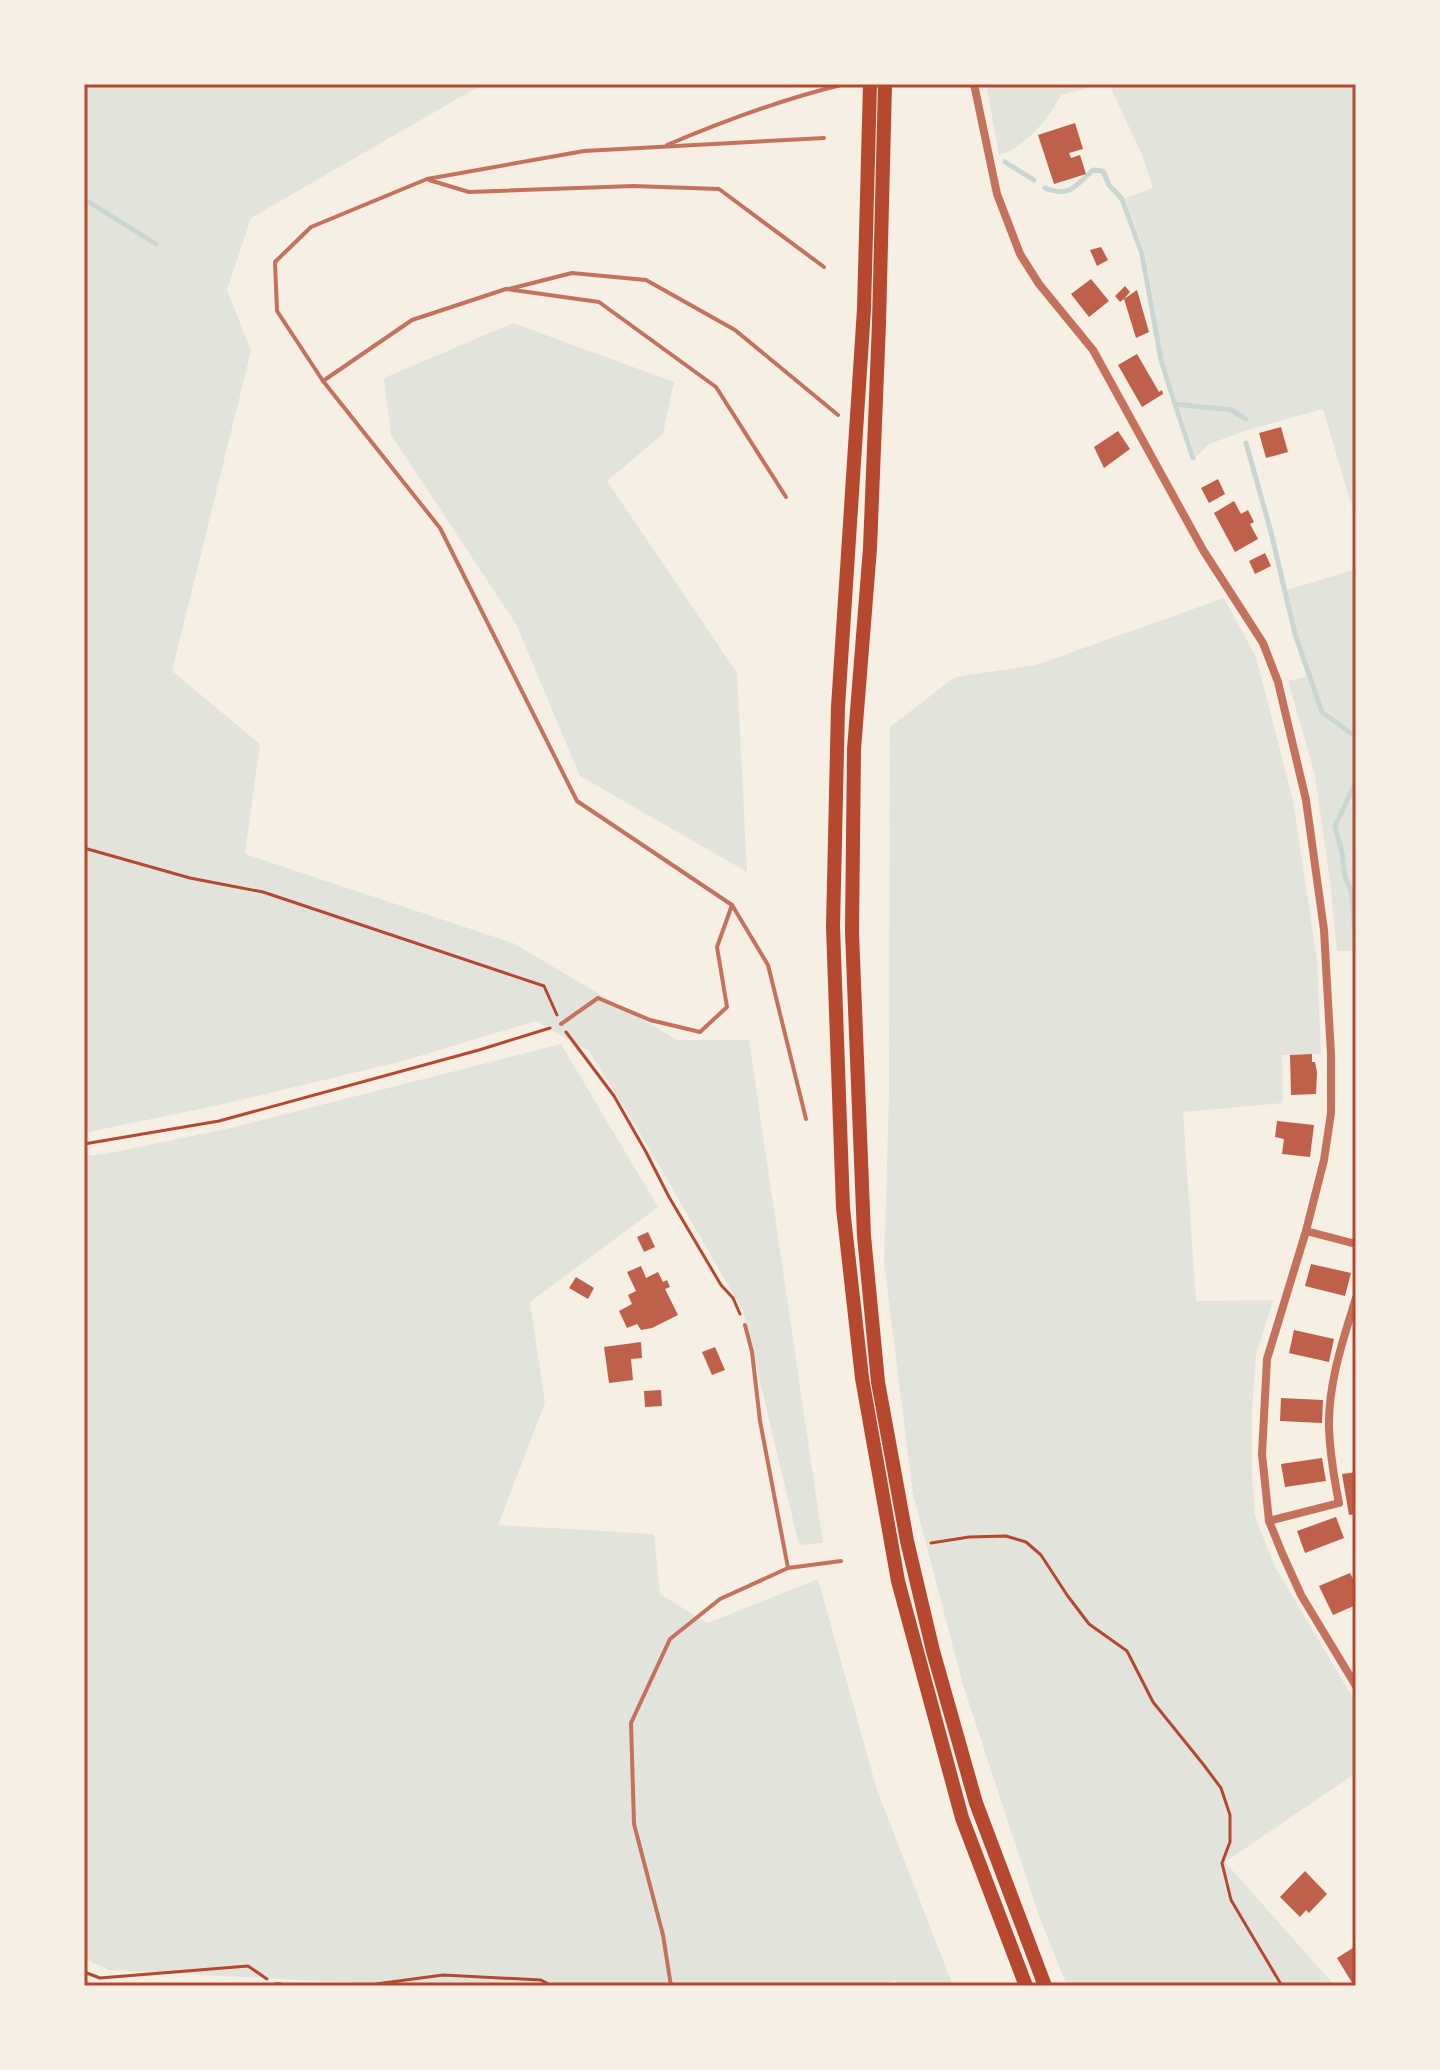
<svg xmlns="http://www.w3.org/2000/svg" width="1440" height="2070" viewBox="0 0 1440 2070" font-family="Spectral,serif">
  <rect width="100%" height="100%" fill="#f6efe4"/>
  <g fill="#e2e4dc">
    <polygon points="84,84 483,84 251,218 227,290 251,351 172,671 260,744 245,854 513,943 677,1040 749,1040 823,1543 799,1545 743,1311 646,1143 589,1051 536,1021 403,1061 219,1105 84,1133"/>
    <path d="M986 84H1103L1061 95C1047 120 1028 146 999 155Z"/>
    <polygon points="1109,84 1356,84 1356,521 1323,409 1248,430 1209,444 1196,457 1163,359 1145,253 1125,198 1153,188 1142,155"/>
    <polygon points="513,323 674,382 663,434 607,481 737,673 747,872 580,776 516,624 391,435 384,378"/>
    <polygon points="1356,569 1356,734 1324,710 1296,634 1287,590"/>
    <polygon points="1224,598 1256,657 1293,800 1317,960 1321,1054 1282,1055 1283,1103 1183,1112 1196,1301 1273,1300 1256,1355 1252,1408 1252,1475 1255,1516 1274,1565 1356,1703 1356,1773 1225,1862 1335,1986 1067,1986 1039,1916 963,1685 913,1494 884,1262 889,1098 890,727 955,677 1036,665"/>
    <polygon points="1307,676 1321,713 1356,739 1356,779 1334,826 1344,877 1350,891 1355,951 1337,951 1330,881 1315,775 1288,681"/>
    <polygon points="1356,787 1356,927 1352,890 1346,876 1337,826"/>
    <polygon points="561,1044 658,1207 530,1302 545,1403 498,1525 654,1534 660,1594 707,1623 818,1579 877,1790 953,1986 898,1986 895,1980 881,1986 494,1986 551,1982 376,1984 109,1970 84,1959 84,1156 105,1154 226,1129"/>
  </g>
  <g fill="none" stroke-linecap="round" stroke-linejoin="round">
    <g stroke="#c9d6d2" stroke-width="5">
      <polyline points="1005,162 1034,180"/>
      <path d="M1045 188C1071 198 1075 186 1093 170L1103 171 1109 185 1122 199 1142 254 1161 360 1175 404 1231 410 1246 419"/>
      <polyline points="84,199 156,244"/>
      <polyline points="1175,404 1193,458"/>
      <polyline points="1246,443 1271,532 1295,634 1322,712 1356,737"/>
      <polyline points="1356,782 1335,826 1342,853 1345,877 1351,890 1356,943"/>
    </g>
  </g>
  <g fill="#bf614a">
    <polygon points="1075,123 1083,149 1069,153 1071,158 1080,155 1086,174 1054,184 1038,135"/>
    <polygon points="1101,247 1108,260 1097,266 1090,250"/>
    <polygon points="1091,279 1109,301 1089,317 1071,294"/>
    <polygon points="1125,286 1130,292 1124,299 1137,290 1149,332 1136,338 1124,299 1120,302 1115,296"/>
    <polygon points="1137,354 1159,392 1162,390 1163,394 1142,407 1118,365"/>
    <polygon points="1281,427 1288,452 1266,458 1259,433"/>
    <polygon points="1118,431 1130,449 1104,468 1094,447"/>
    <polygon points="1218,479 1225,494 1209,503 1201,488"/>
    <polygon points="1234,501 1241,514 1248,510 1254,522 1250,524 1258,539 1235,552 1214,513"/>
    <polygon points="1265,553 1271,566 1255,574 1249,561"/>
    <polygon points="1312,1054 1312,1062 1315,1062 1317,1072 1316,1094 1291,1095 1290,1055"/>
    <polygon points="1277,1121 1314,1125 1310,1157 1282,1154 1284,1139 1275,1137"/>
    <polygon points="648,1232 655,1247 644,1252 637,1237"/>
    <polygon points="1311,1264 1351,1273 1345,1296 1305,1286"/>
    <polygon points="641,1266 646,1278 658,1272 663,1282 667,1280 670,1287 665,1289 678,1315 652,1328 641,1330 637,1324 627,1328 619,1311 632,1304 628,1295 636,1291 627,1272"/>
    <polygon points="576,1277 594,1288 588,1299 569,1288"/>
    <polygon points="1294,1330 1334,1339 1329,1362 1289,1353"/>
    <polygon points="641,1342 642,1358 631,1359 633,1380 609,1383 604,1347"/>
    <polygon points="715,1347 725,1370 712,1375 702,1352"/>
    <polygon points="661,1390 662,1406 645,1407 644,1391"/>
    <polygon points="1281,1398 1323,1400 1322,1423 1280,1421"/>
    <polygon points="1322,1458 1326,1481 1285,1487 1281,1464"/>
    <polygon points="1356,1472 1356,1514 1349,1515 1342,1474"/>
    <polygon points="1336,1517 1344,1538 1305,1553 1297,1531"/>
    <polygon points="1350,1573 1355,1583 1356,1582 1356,1605 1333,1615 1319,1586"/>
    <polygon points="1305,1871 1327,1894 1309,1913 1306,1910 1300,1917 1280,1897"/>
    <polygon points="1356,1946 1356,1986 1354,1986 1337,1958"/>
  </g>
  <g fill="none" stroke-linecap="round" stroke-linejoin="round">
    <g stroke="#b5482f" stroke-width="3">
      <polyline points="84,848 190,878 263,892 544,986 557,1015"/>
      <polyline points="566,1032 614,1096 646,1152 669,1197 721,1285 733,1298 740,1314"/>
      <polyline points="84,1144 219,1121 479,1050 550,1028"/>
      <polyline points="931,1543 969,1537 1006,1536 1026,1542 1041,1555 1067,1595 1089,1624 1127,1651 1153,1702 1203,1764 1221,1788 1230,1815 1230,1842 1222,1863 1231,1900 1282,1986"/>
      <polyline points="84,1972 100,1978 248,1966 267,1979"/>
      <polyline points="375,1986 376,1984 443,1975 541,1980 552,1986"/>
    </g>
    <g stroke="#c5725c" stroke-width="4">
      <path d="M667 145C726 120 782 99 845 84"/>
      <polyline points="429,180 469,192 633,186 719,189 824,267"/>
      <polyline points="509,289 572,273 646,280 735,330 838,415"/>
      <polyline points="323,381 412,320 506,289 599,302 716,387 786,497"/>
      <polyline points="561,1024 598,998 650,1020 700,1032 727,1007 717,947 732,905"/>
      <polyline points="806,1119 768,965 732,905 577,801 440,528 323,381 277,311 275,262 311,227 427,179 584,151 824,138"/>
      <polyline points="745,1325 752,1352 760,1421 788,1568"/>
      <polyline points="671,1986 663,1935 634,1824 631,1723 670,1639 720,1599 788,1568 841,1561"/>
    </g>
    <g stroke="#c5725c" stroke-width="8">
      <polyline points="974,84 997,194 1020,254 1039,284 1093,350 1203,550 1263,643 1278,682 1306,800 1324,930 1331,1055 1331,1113 1324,1160 1306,1231 1267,1359 1262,1454 1269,1521 1282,1553 1301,1595 1356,1686"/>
      <polyline points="1306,1231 1356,1244"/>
      <path d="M1269 1521 1339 1503C1334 1478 1330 1453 1329 1428 1328 1383 1343 1340 1356 1298"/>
      <polyline points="277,1986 279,1986"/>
    </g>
    <g stroke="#b5482f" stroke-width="14">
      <polyline points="870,84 864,309 838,707 833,927 843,1208 862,1378 898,1581 962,1818 1026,1986"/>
      <polyline points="885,84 879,323 870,548 854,749 852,932 864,1236 878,1382 907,1541 933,1651 976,1803 1045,1986"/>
    </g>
  </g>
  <rect width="1440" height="2070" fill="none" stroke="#f6efe4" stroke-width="172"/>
  <rect x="86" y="86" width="1268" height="1898" fill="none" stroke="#b5482f" stroke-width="3"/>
</svg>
